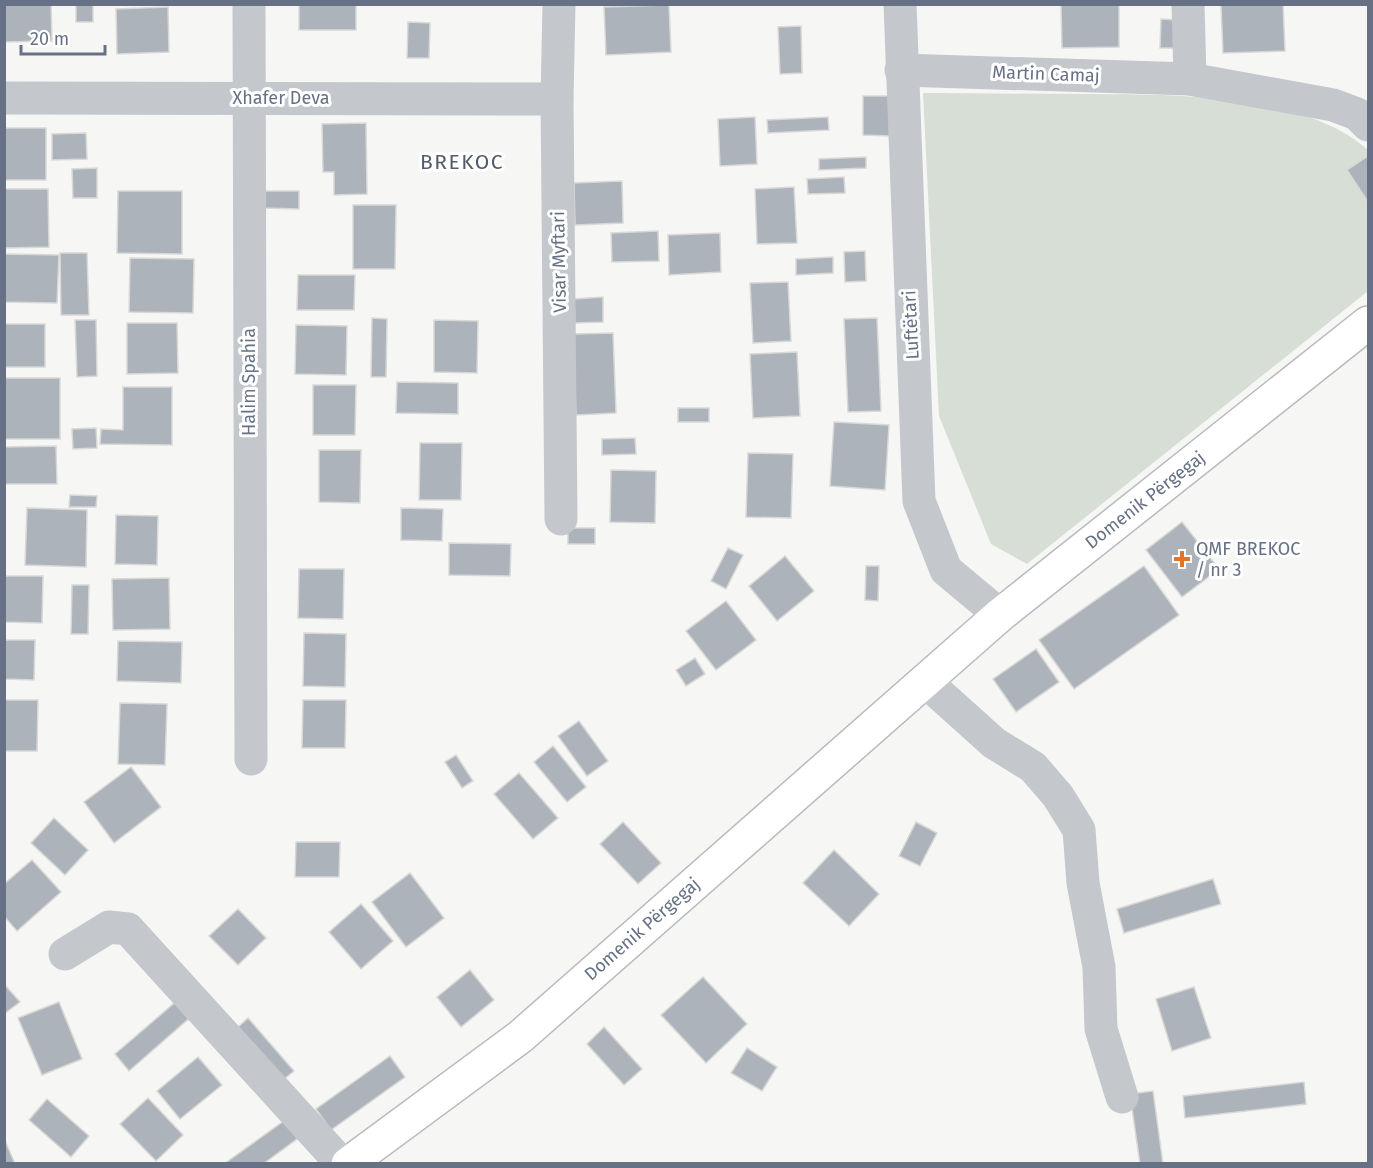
<svg xmlns="http://www.w3.org/2000/svg" width="1373" height="1168" viewBox="0 0 1373 1168" font-family="'Fira Sans',sans-serif">
  <rect width="100%" height="100%" fill="#f6f7f4"/>
  <path fill="#d7ded5" d="M923 93C976 93 1029 94 1083 94 1166 95 1303 91 1368 150V291L1027 564 991 544 939 416Z"/>
  <g fill="#adb3ba" stroke="#d8d8d6" stroke-width="1.5">
    <polygon points="4,4 51,4 52,41 4,42"/>
    <rect x="76" y="4" width="17" height="18"/>
    <rect x="299" y="4" width="57" height="26"/>
    <polygon points="1119,4 1119,47 1062,48 1061,5"/>
    <polygon points="1283,4 1285,51 1223,53 1221,5"/>
    <polygon points="669,5 671,52 606,55 604,7"/>
    <polygon points="168,7 169,52 117,54 116,9"/>
    <polygon points="1161,19 1177,20 1176,48 1160,48"/>
    <polygon points="408,22 430,23 429,58 407,58"/>
    <polygon points="801,26 802,73 780,74 778,27"/>
    <polygon points="863,96 891,96 891,136 863,135"/>
    <polygon points="755,117 757,164 720,166 718,119"/>
    <polygon points="828,117 829,130 768,133 767,120"/>
    <polygon points="366,123 367,194 334,195 334,172 323,172 322,124"/>
    <rect x="4" y="128" width="42" height="52"/>
    <polygon points="86,133 87,159 52,160 52,134"/>
    <polygon points="1368,156 1368,202 1347,170"/>
    <polygon points="866,157 866,168 819,170 819,159"/>
    <polygon points="97,168 97,198 73,198 72,169"/>
    <polygon points="844,177 845,193 808,194 807,179"/>
    <polygon points="622,181 623,223 575,225 574,183"/>
    <polygon points="794,187 797,243 757,244 755,189"/>
    <polygon points="4,189 48,189 49,247 4,248"/>
    <polygon points="118,191 182,191 182,254 117,253"/>
    <polygon points="265,191 299,191 299,209 265,208"/>
    <polygon points="353,205 396,205 395,269 353,269"/>
    <polygon points="658,231 659,261 612,262 611,233"/>
    <polygon points="720,233 721,272 669,275 668,235"/>
    <polygon points="865,251 866,281 845,282 844,252"/>
    <polygon points="60,253 87,253 89,315 61,315"/>
    <polygon points="4,254 59,255 57,303 4,302"/>
    <polygon points="833,257 833,273 796,275 796,259"/>
    <polygon points="130,258 194,259 193,313 129,312"/>
    <polygon points="298,275 355,275 354,310 297,310"/>
    <polygon points="788,282 791,341 753,343 750,283"/>
    <polygon points="603,297 603,322 575,323 574,299"/>
    <polygon points="372,318 387,319 386,377 371,377"/>
    <polygon points="877,318 881,411 848,412 844,319"/>
    <polygon points="75,320 96,320 97,376 77,377"/>
    <polygon points="434,320 478,321 477,373 434,372"/>
    <polygon points="127,323 177,323 178,373 127,374"/>
    <rect x="4" y="324" width="41" height="43"/>
    <polygon points="296,325 347,326 346,375 295,374"/>
    <polygon points="613,333 616,413 576,415 573,334"/>
    <polygon points="797,352 800,416 753,418 750,354"/>
    <rect x="4" y="378" width="56" height="61"/>
    <polygon points="397,382 458,383 458,414 396,413"/>
    <polygon points="313,385 356,385 355,435 313,435"/>
    <polygon points="123,387 172,387 172,445 100,444 101,429 123,430"/>
    <rect x="678" y="408" width="31" height="14"/>
    <polygon points="834,422 889,425 885,490 830,486"/>
    <polygon points="96,428 97,448 73,449 72,429"/>
    <polygon points="635,438 636,454 602,455 602,439"/>
    <polygon points="420,443 462,443 461,500 419,500"/>
    <polygon points="56,446 57,484 4,484 4,447"/>
    <polygon points="319,450 361,450 360,503 319,502"/>
    <polygon points="748,453 793,454 791,518 746,517"/>
    <polygon points="611,470 656,471 655,523 610,522"/>
    <polygon points="70,495 97,496 96,507 69,507"/>
    <polygon points="27,508 87,510 86,567 25,565"/>
    <polygon points="401,508 443,509 442,541 401,540"/>
    <polygon points="116,515 158,516 157,565 115,564"/>
    <polygon points="1182,522 1219,569 1182,597 1146,550"/>
    <rect x="568" y="528" width="27" height="16"/>
    <polygon points="449,543 511,544 510,576 449,575"/>
    <polygon points="728,548 743,555 726,589 711,581"/>
    <polygon points="785,556 814,591 777,621 749,586"/>
    <polygon points="866,566 879,566 878,601 865,600"/>
    <polygon points="1144,566 1179,615 1074,689 1039,640"/>
    <polygon points="299,569 344,569 343,619 298,618"/>
    <polygon points="4,576 43,576 42,623 4,622"/>
    <polygon points="169,578 170,629 113,630 112,579"/>
    <polygon points="72,585 89,585 88,634 71,634"/>
    <polygon points="726,601 756,640 716,670 686,631"/>
    <polygon points="304,633 346,634 345,687 303,686"/>
    <polygon points="4,640 35,640 34,680 4,679"/>
    <polygon points="118,641 182,642 181,683 117,681"/>
    <polygon points="1036,649 1059,682 1016,712 993,679"/>
    <polygon points="695,658 705,674 686,686 676,670"/>
    <polygon points="4,700 38,700 37,751 4,751"/>
    <polygon points="303,700 346,700 345,748 302,748"/>
    <polygon points="120,703 167,704 165,765 118,764"/>
    <polygon points="579,721 608,761 587,776 558,736"/>
    <polygon points="553,746 586,787 567,802 534,762"/>
    <polygon points="456,755 473,781 462,788 445,762"/>
    <polygon points="131,767 161,807 114,843 84,802"/>
    <polygon points="519,773 558,818 533,839 494,794"/>
    <polygon points="54,818 88,850 65,875 31,843"/>
    <polygon points="623,822 661,863 638,884 600,844"/>
    <polygon points="916,822 937,833 920,866 899,856"/>
    <polygon points="296,842 340,842 339,877 295,877"/>
    <polygon points="834,850 879,894 849,926 803,883"/>
    <polygon points="32,860 61,892 17,931 4,916 4,884"/>
    <polygon points="410,873 444,918 406,947 372,902"/>
    <polygon points="1213,879 1221,904 1124,933 1117,909"/>
    <polygon points="361,904 393,941 361,969 329,932"/>
    <polygon points="238,909 266,938 238,965 209,936"/>
    <polygon points="470,970 494,1000 461,1027 437,997"/>
    <polygon points="703,977 747,1024 706,1063 661,1015"/>
    <polygon points="4,984 20,1002 4,1014"/>
    <polygon points="1194,987 1211,1038 1172,1051 1156,999"/>
    <polygon points="179,999 193,1015 129,1071 115,1054"/>
    <polygon points="59,1002 82,1059 42,1075 18,1018"/>
    <polygon points="248,1018 294,1071 283,1080 237,1028"/>
    <polygon points="604,1027 642,1069 624,1085 587,1044"/>
    <polygon points="747,1048 777,1067 762,1091 731,1073"/>
    <polygon points="390,1056 405,1077 331,1130 316,1109"/>
    <polygon points="198,1057 222,1085 180,1119 157,1091"/>
    <polygon points="1304,1082 1306,1104 1185,1118 1183,1096"/>
    <polygon points="1153,1091 1163,1164 1140,1164 1130,1094"/>
    <polygon points="148,1098 183,1135 156,1161 120,1124"/>
    <polygon points="47,1099 89,1136 71,1157 29,1120"/>
    <polygon points="288,1118 301,1136 263,1164 224,1164"/>
    <polygon points="4,1138 15,1164 4,1164"/>
  </g>
  <g fill="none" stroke-linecap="round" stroke-linejoin="round">
    <g stroke="#b7babf" stroke-width="36">
      <polyline id="major" points="348,1164 520,1037 1000,615 1368,323"/>
    </g>
    <g stroke="#c4c7cb" stroke-width="33">
      <polyline points="249,4 251,759"/>
      <polyline points="559,4 557,99 561,519"/>
      <polyline points="900,4 919,501 946,570 1000,615"/>
      <polyline points="1188,4 1190,79"/>
      <polyline points="901,70 1190,79 1333,105 1357,114 1368,125"/>
      <polyline points="4,98 557,99"/>
      <polyline points="925,681 994,743 1033,767 1058,796 1079,830 1083,883 1099,967 1101,1029 1122,1097"/>
      <polyline points="65,954 109,927 128,929 342,1164"/>
    </g>
    <use href="#major" stroke="#fff" stroke-width="33"/>
  </g>
  <path fill="#e47526" stroke="#fff" stroke-width="2" d="M1179 550h6v6h6v6h-6v6h-6v-6h-6v-6h6z"/>
  <g text-anchor="middle" dominant-baseline="central" stroke-width="6" stroke-linejoin="round" paint-order="stroke">
    <g font-size="18" fill="#667185" stroke="#fff">
      <text transform="translate(1046 74) rotate(2)">Martin Camaj</text>
      <text x="281" y="98">Xhafer Deva</text>
      <text transform="translate(559 262) rotate(-91)">Visar Myftari</text>
      <text transform="translate(911 325) rotate(-93)">Luftëtari</text>
      <text transform="translate(249 382) rotate(-90)">Halim Spahia</text>
      <text transform="translate(1145 500) rotate(-38)">Domenik Përgegaj</text>
      <text transform="translate(642 929) rotate(-41)">Domenik Përgegaj</text>
    </g>
    <g font-size="18" fill="#667185" stroke="#fff" text-anchor="start">
      <text x="1196" y="549">QMF BREKOC<tspan x="1196" dy="21">/ nr 3</tspan></text>
    </g>
    <g font-size="21" letter-spacing="1.5" fill="#545c6a" stroke="#fff">
      <text x="462" y="162">BREKOC</text>
    </g>
  </g>
  <rect width="1373" height="1168" fill="none" stroke="#667185" stroke-width="12"/>
  <path d="M21 45v9h84v-9" fill="none" stroke="#667185" stroke-width="3"/>
  <text x="30" y="45" font-size="18" fill="#667185" stroke="#ffffff" stroke-width="4.5" paint-order="stroke">20 m</text>
</svg>
